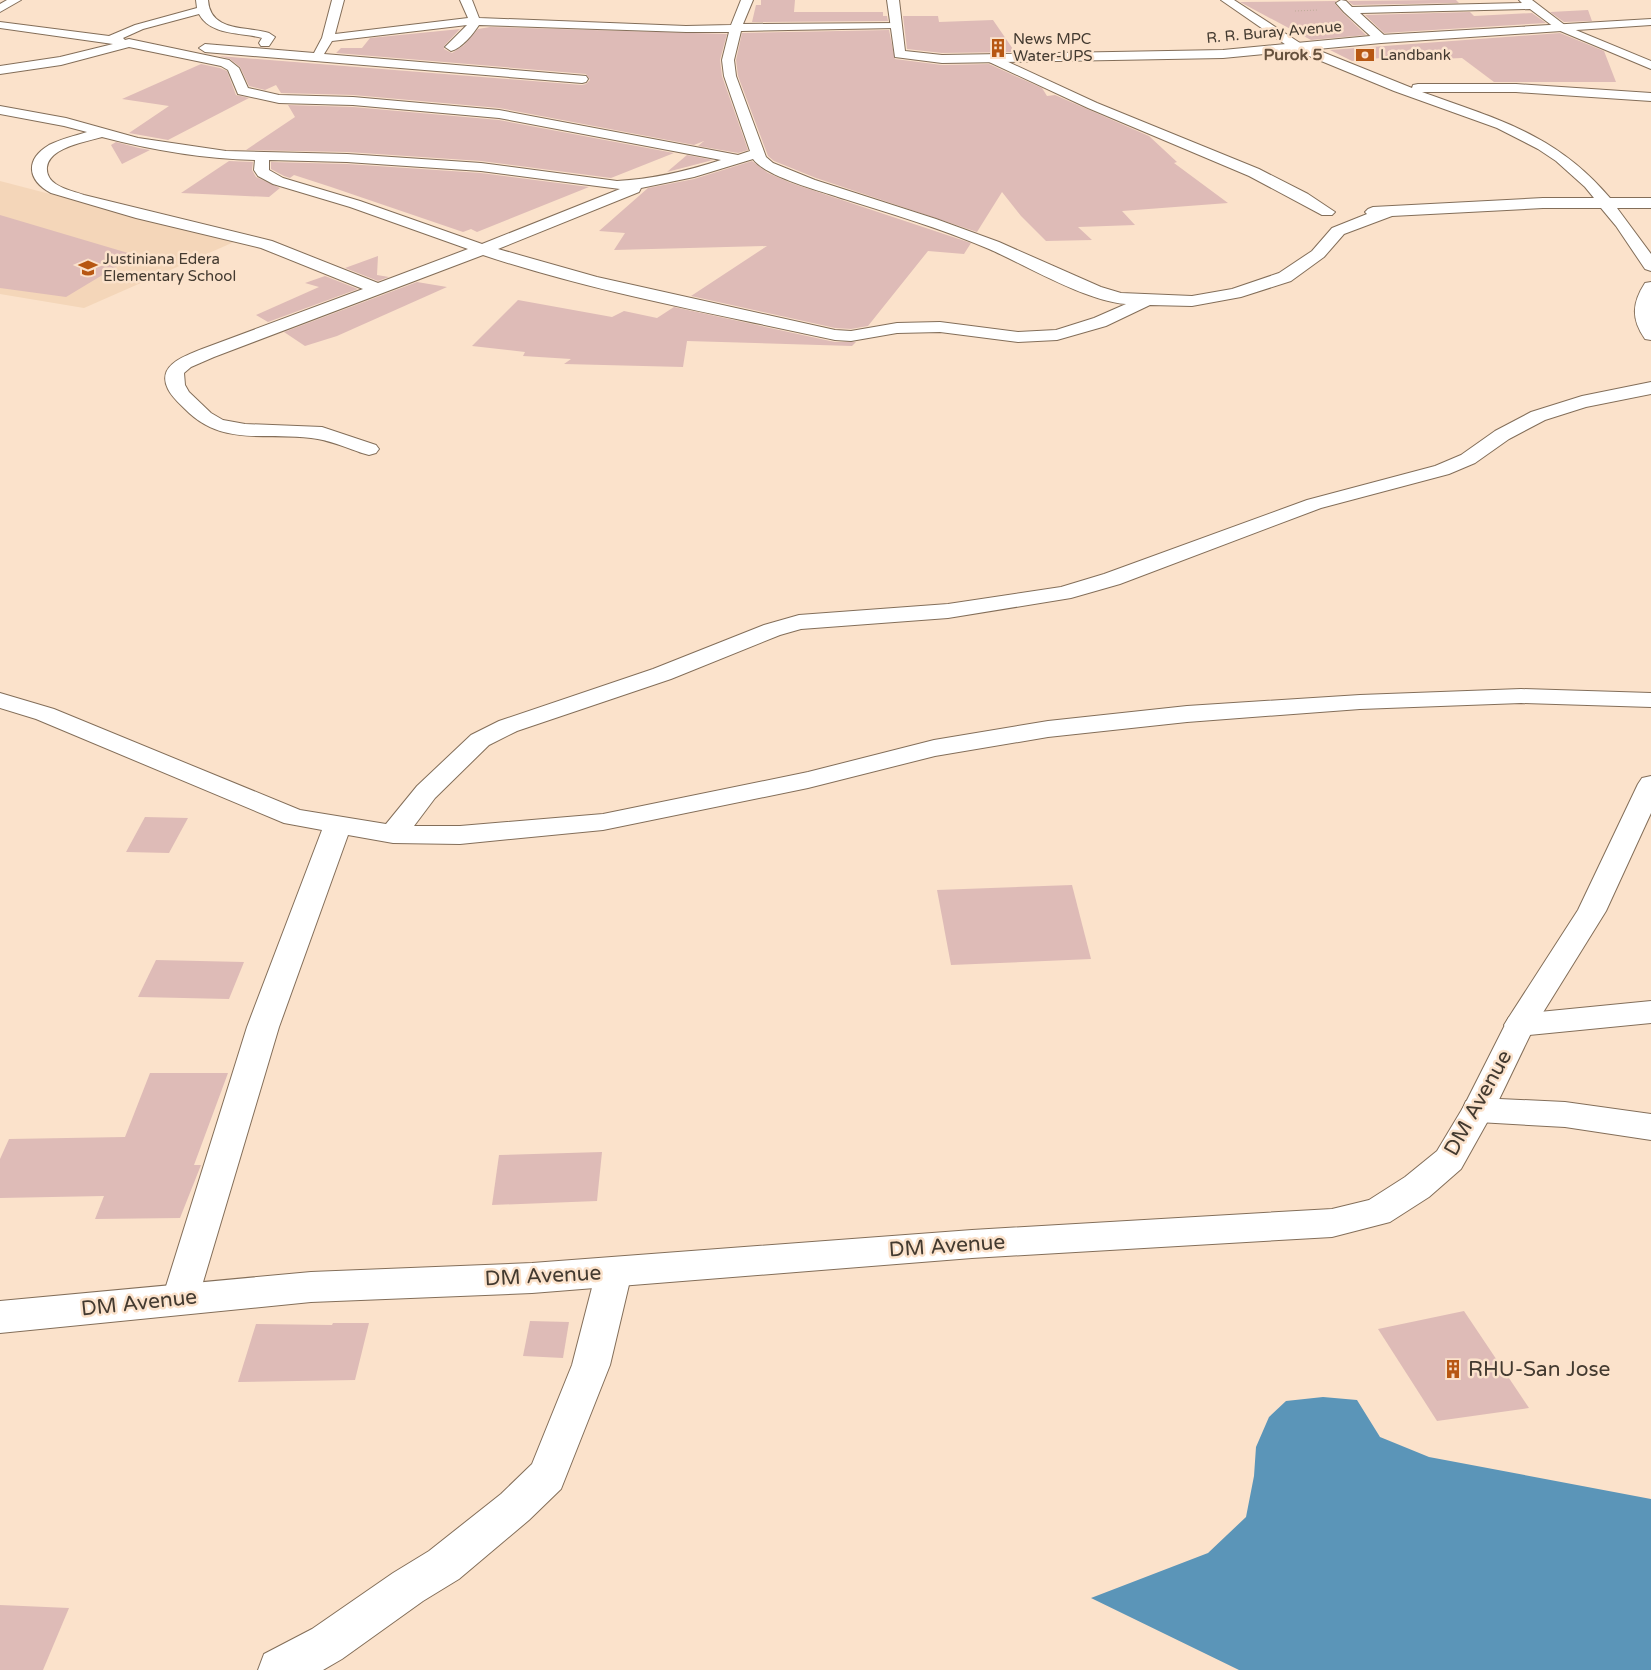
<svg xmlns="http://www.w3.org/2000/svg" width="1651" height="1670" viewBox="0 0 1651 1670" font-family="'Varela Round',sans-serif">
  <rect width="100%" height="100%" fill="#fbe2cb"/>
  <polygon fill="#f4d6b9" points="0,181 234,242 84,308 0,294"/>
  <polygon fill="#5b95b8" points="1323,1397 1357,1400 1380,1437 1429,1457 1651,1499 1651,1670 1239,1670 1091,1598 1208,1553 1246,1517 1254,1476 1256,1447 1269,1417 1286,1401"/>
  <g fill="#debbb7">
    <polygon points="761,0 795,0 794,12 883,12 883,16 887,16 888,21 752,22 756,5 761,5"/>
    <polygon points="1435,0 1456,0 1459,3 1353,5 1348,1"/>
    <polygon points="1336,1 1335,4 1343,13 1366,35 1311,40 1240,2"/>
    <polygon points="1588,10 1592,21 1564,22 1550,12"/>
    <polygon points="1470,12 1474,16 1532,13 1546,23 1384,33 1365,15"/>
    <polygon points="903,16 938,16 939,22 993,20 1015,52 942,53 907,49"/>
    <polygon points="490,27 727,34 720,60 722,76 748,150 738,153 698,146 704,141 694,145 499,108 353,95 281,93 276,85 265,90 249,86 240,67 230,59 219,56 582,85 586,84 590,80 586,74 336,53 341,48 362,48 370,38 460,29 444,46 444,49 452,53 464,45 478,29"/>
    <polygon points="889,30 895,59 942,65 989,64 1042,88 1047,96 1055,95 1149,136 1177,162 1174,163 1228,203 1122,211 1135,225 1078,227 1092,240 1046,241 1021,216 1002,192 977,232 816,178 774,161 768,156 738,76 736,60 742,33"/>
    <polygon points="1560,33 1604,51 1616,82 1494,82 1462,58 1415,60 1409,55 1352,61 1330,50"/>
    <polygon points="201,64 220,68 227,71 236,95 249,98 168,140 129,133 169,106 122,99"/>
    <polygon points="288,105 353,107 499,120 674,153 611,178 481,161 347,152 246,150 295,117"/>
    <polygon points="116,142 139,148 150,150 122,164 111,145"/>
    <polygon points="687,155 713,160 667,172"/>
    <polygon points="229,161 253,162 252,170 256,177 280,188 269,197 181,193"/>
    <polygon points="752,161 768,173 791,183 971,243 964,254 928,251 868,326 851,329 835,328 691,296 767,246 614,250 625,233 599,231 648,188 694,179"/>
    <polygon points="271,162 347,164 481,173 589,187 477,232 471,229 463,232 331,187 294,175 290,178 284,176 271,169"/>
    <polygon points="0,215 128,253 120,258 129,259 66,297 0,288"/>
    <polygon points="378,256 377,275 389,277 378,281 345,268"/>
    <polygon points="325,276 358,289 268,322 256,315 319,287 305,283"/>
    <polygon points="417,282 447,287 337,336 305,346 284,332"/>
    <polygon points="518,300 612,317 624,311 657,318 674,307 835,342 856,342 852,346 687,341 683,367 564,364 571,359 523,356 525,352 472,346"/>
    <polygon points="145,817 188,818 169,853 126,852"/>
    <polygon points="1072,885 1091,959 951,965 937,890"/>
    <polygon points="156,960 244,962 229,999 138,997"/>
    <polygon points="150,1073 228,1073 194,1165 201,1165 180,1218 95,1219 104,1196 0,1198 0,1159 9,1139 125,1137"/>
    <polygon points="602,1152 597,1201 492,1205 499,1155"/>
    <polygon points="1464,1311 1529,1408 1437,1421 1378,1329"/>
    <polygon points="530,1321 569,1322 563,1358 523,1356"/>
    <polygon points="333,1323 369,1323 355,1380 238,1382 256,1324 332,1325"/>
    <polygon points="0,1605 69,1608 43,1670 0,1670"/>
  </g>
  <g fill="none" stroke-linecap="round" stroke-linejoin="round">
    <g stroke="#836e59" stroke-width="2">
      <g id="minor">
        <path d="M196 0H208C210 32 245 26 269 33L275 37 269 46H261L259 43 262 38C241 32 211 36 199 14L143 29 123 38 125 40 129 39 229 60 239 68 248 88 279 95 353 97 499 110 738 155 750 151 724 76 722 60 729 32H686L479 25C473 34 462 48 451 51L445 47 467 25 332 41 324 54 586 76 588 79 586 82 582 83 205 52 199 48 205 44 314 53 322 38 332 0H344L335 34 468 18 460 0H472L479 18 686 26 731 25 741 0H753L743 24 899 23 901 25 895 28 741 31 734 60 736 76 766 157 773 163 815 180 936 219 999 242 1101 287 1121 293 1192 296 1232 289 1279 273 1312 251 1332 228 1367 214 1365 212 1368 209 1373 207 1543 198H1594L1585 187 1556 161 1538 149 1497 128 1394 91 1292 49 1221 0H1234L1300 43 1412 88 1413 85 1418 84H1516L1651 93V101L1516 92H1422C1497 119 1556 134 1610 198H1651V208H1617L1651 254V271L1645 269 1616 226 1601 208H1543L1392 216 1344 234 1324 257 1291 281 1241 297 1192 306 1150 305 1106 326 1057 340 1018 342 940 332 897 333 851 341 835 340C717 314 597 293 483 255L214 357 191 367 184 373 185 385 189 392 211 413 223 420 245 424 322 427 376 445 379 449 376 453 369 455 362 453C345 447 329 440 311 438 265 432 222 447 185 409 179 403 172 397 168 389 156 365 185 356 202 349L363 289 261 248 136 218 51 193C28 181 24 160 49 145 61 139 74 136 87 132L64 126 0 114V106L66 118 138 138 226 151 347 154 481 163 617 181C653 179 687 171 721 160L499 118 353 105 279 103 238 94 228 70 221 66 129 47 61 65 0 74V66L60 57 113 44 0 28V22L109 36 135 25 197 8ZM102 137C152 150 204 159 255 160L254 170 258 176 273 184 350 207 468 249 378 283 272 241 84 195C70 190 45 186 47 167 48 160 52 156 58 152 71 144 88 141 102 137ZM753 159C765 176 817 190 838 197 889 213 940 228 989 249 1027 266 1086 301 1126 304L1094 318 1056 330 1018 332 940 322 897 323 851 331 835 330 597 277 498 249 639 192 641 188 694 177ZM269 160 347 162 481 171 620 189 482 244 360 201 283 178 269 170Z"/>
        <polygon points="1341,0 1346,1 1352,7 1522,3 1519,0 1532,0 1566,26 1651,61 1651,69 1558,30 1530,9 1360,13 1385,36 1387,39 1381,43 1377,42 1344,12 1336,3"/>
        <polygon points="991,54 1097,103 1259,169 1308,194 1335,212 1332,215 1322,215 1249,176 1088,108 987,61 985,58"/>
        <path d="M1651 282V340L1645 339C1631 319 1632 303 1645 283Z"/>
        <polygon points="1651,382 1651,394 1586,407 1545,420 1509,439 1475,463 1449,474 1321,508 1120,584 1071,598 948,618 801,629 780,635 671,679 517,731 489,745 435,798 414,826 460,826 603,814 808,772 934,740 1048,721 1187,706 1360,695 1521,689 1651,693 1651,707 1521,703 1360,709 1187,722 1048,737 935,756 808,788 603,830 460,844 393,843 348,835 279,1027 198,1299 193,1310 180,1314 167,1310 162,1299 247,1027 322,830 284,823 36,719 0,708 0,693 54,709 300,810 386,824 417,786 471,735 499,721 653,669 764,625 799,615 948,604 1061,587 1104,574 1307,500 1435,466 1461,455 1495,431 1531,412 1582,396"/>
        <polygon points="1651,1001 1651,1023 1520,1036 1509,1033 1504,1025 1509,1017 1520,1014"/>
        <polygon points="1478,1098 1565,1102 1651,1114 1651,1140 1565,1127 1478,1122 1466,1119 1462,1110 1466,1101"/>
        <polygon points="614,1257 627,1261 632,1272 610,1365 561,1489 529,1520 459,1579 423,1601 342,1659 323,1670 258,1670 264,1654 312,1629 393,1573 429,1551 501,1494 532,1464 572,1365 596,1272 601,1261"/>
      </g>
    </g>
    <g stroke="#836e59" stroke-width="2">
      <g id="tertiary">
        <polygon points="7,0 21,0 0,12 0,4"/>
        <polygon points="887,0 899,0 905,51 942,55 1223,50 1381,35 1651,19 1651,25 1381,43 1223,58 942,63 895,57"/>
      </g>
    </g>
    <g stroke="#836e59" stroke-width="2">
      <polygon id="secondary" points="1651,776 1651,813 1606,911 1534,1027 1494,1110 1461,1169 1429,1197 1390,1222 1332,1237 972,1258 532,1293 311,1302 0,1333 0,1301 311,1272 532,1263 972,1230 1332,1209 1369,1200 1405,1177 1437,1151 1464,1106 1509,1017 1578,910 1638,784 1642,778"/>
    </g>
    <polyline stroke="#beab98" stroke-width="1" stroke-dasharray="1 2" stroke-linecap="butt" points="1295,11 1318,10"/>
    <use href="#minor" fill="#fff" fill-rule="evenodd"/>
    <use href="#tertiary" fill="#fff" fill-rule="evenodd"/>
    <use href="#secondary" fill="#fff" fill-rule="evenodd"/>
  </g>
  <defs>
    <g id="building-bare" transform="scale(1.5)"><path d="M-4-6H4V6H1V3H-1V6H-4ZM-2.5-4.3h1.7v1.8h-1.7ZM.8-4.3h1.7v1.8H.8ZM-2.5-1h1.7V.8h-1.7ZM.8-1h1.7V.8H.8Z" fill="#b75712" stroke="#fbe2cb" stroke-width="2.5" paint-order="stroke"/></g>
    <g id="bank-bare" transform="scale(1.5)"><path d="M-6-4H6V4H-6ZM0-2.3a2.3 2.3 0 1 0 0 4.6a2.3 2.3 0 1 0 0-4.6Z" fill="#b75712" stroke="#fbe2cb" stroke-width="2.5" paint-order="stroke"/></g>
    <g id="school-bare" transform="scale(1.5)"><path d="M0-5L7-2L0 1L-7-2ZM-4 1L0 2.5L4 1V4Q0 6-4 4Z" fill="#b75712" stroke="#fbe2cb" stroke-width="2.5" paint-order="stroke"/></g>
  </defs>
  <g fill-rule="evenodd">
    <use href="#building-bare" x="998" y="48"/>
    <use href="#bank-bare" x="1365" y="55"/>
    <use href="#school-bare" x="88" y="268"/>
    <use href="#building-bare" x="1453" y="1369"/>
  </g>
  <g text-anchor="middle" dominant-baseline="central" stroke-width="5" stroke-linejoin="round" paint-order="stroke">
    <g font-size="15" fill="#433a30" stroke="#fbe2cb">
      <text transform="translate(1274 32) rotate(-5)">R. R. Buray Avenue</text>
    </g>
    <g font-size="15" fill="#433a30" stroke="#fbe2cb" text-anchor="start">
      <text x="1013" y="39">News MPC<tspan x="1013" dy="17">Water-UPS</tspan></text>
      <text x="1380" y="55">Landbank</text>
      <text x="103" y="259">Justiniana Edera<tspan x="103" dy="17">Elementary School</tspan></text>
    </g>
    <g font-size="16" font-weight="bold" fill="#66513d" stroke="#fbe2cb">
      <text x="1293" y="55">Purok 5</text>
    </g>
    <g font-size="21" fill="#433a30" stroke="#fbe2cb">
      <text transform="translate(1478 1103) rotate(-61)">DM Avenue</text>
      <text transform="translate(947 1246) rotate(-4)">DM Avenue</text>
      <text transform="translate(543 1276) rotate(-3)">DM Avenue</text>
      <text transform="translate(139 1303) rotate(-6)">DM Avenue</text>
    </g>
    <g font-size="21" fill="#433a30" stroke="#fbe2cb" text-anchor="start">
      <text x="1468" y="1369">RHU-San Jose</text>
    </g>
  </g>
</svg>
